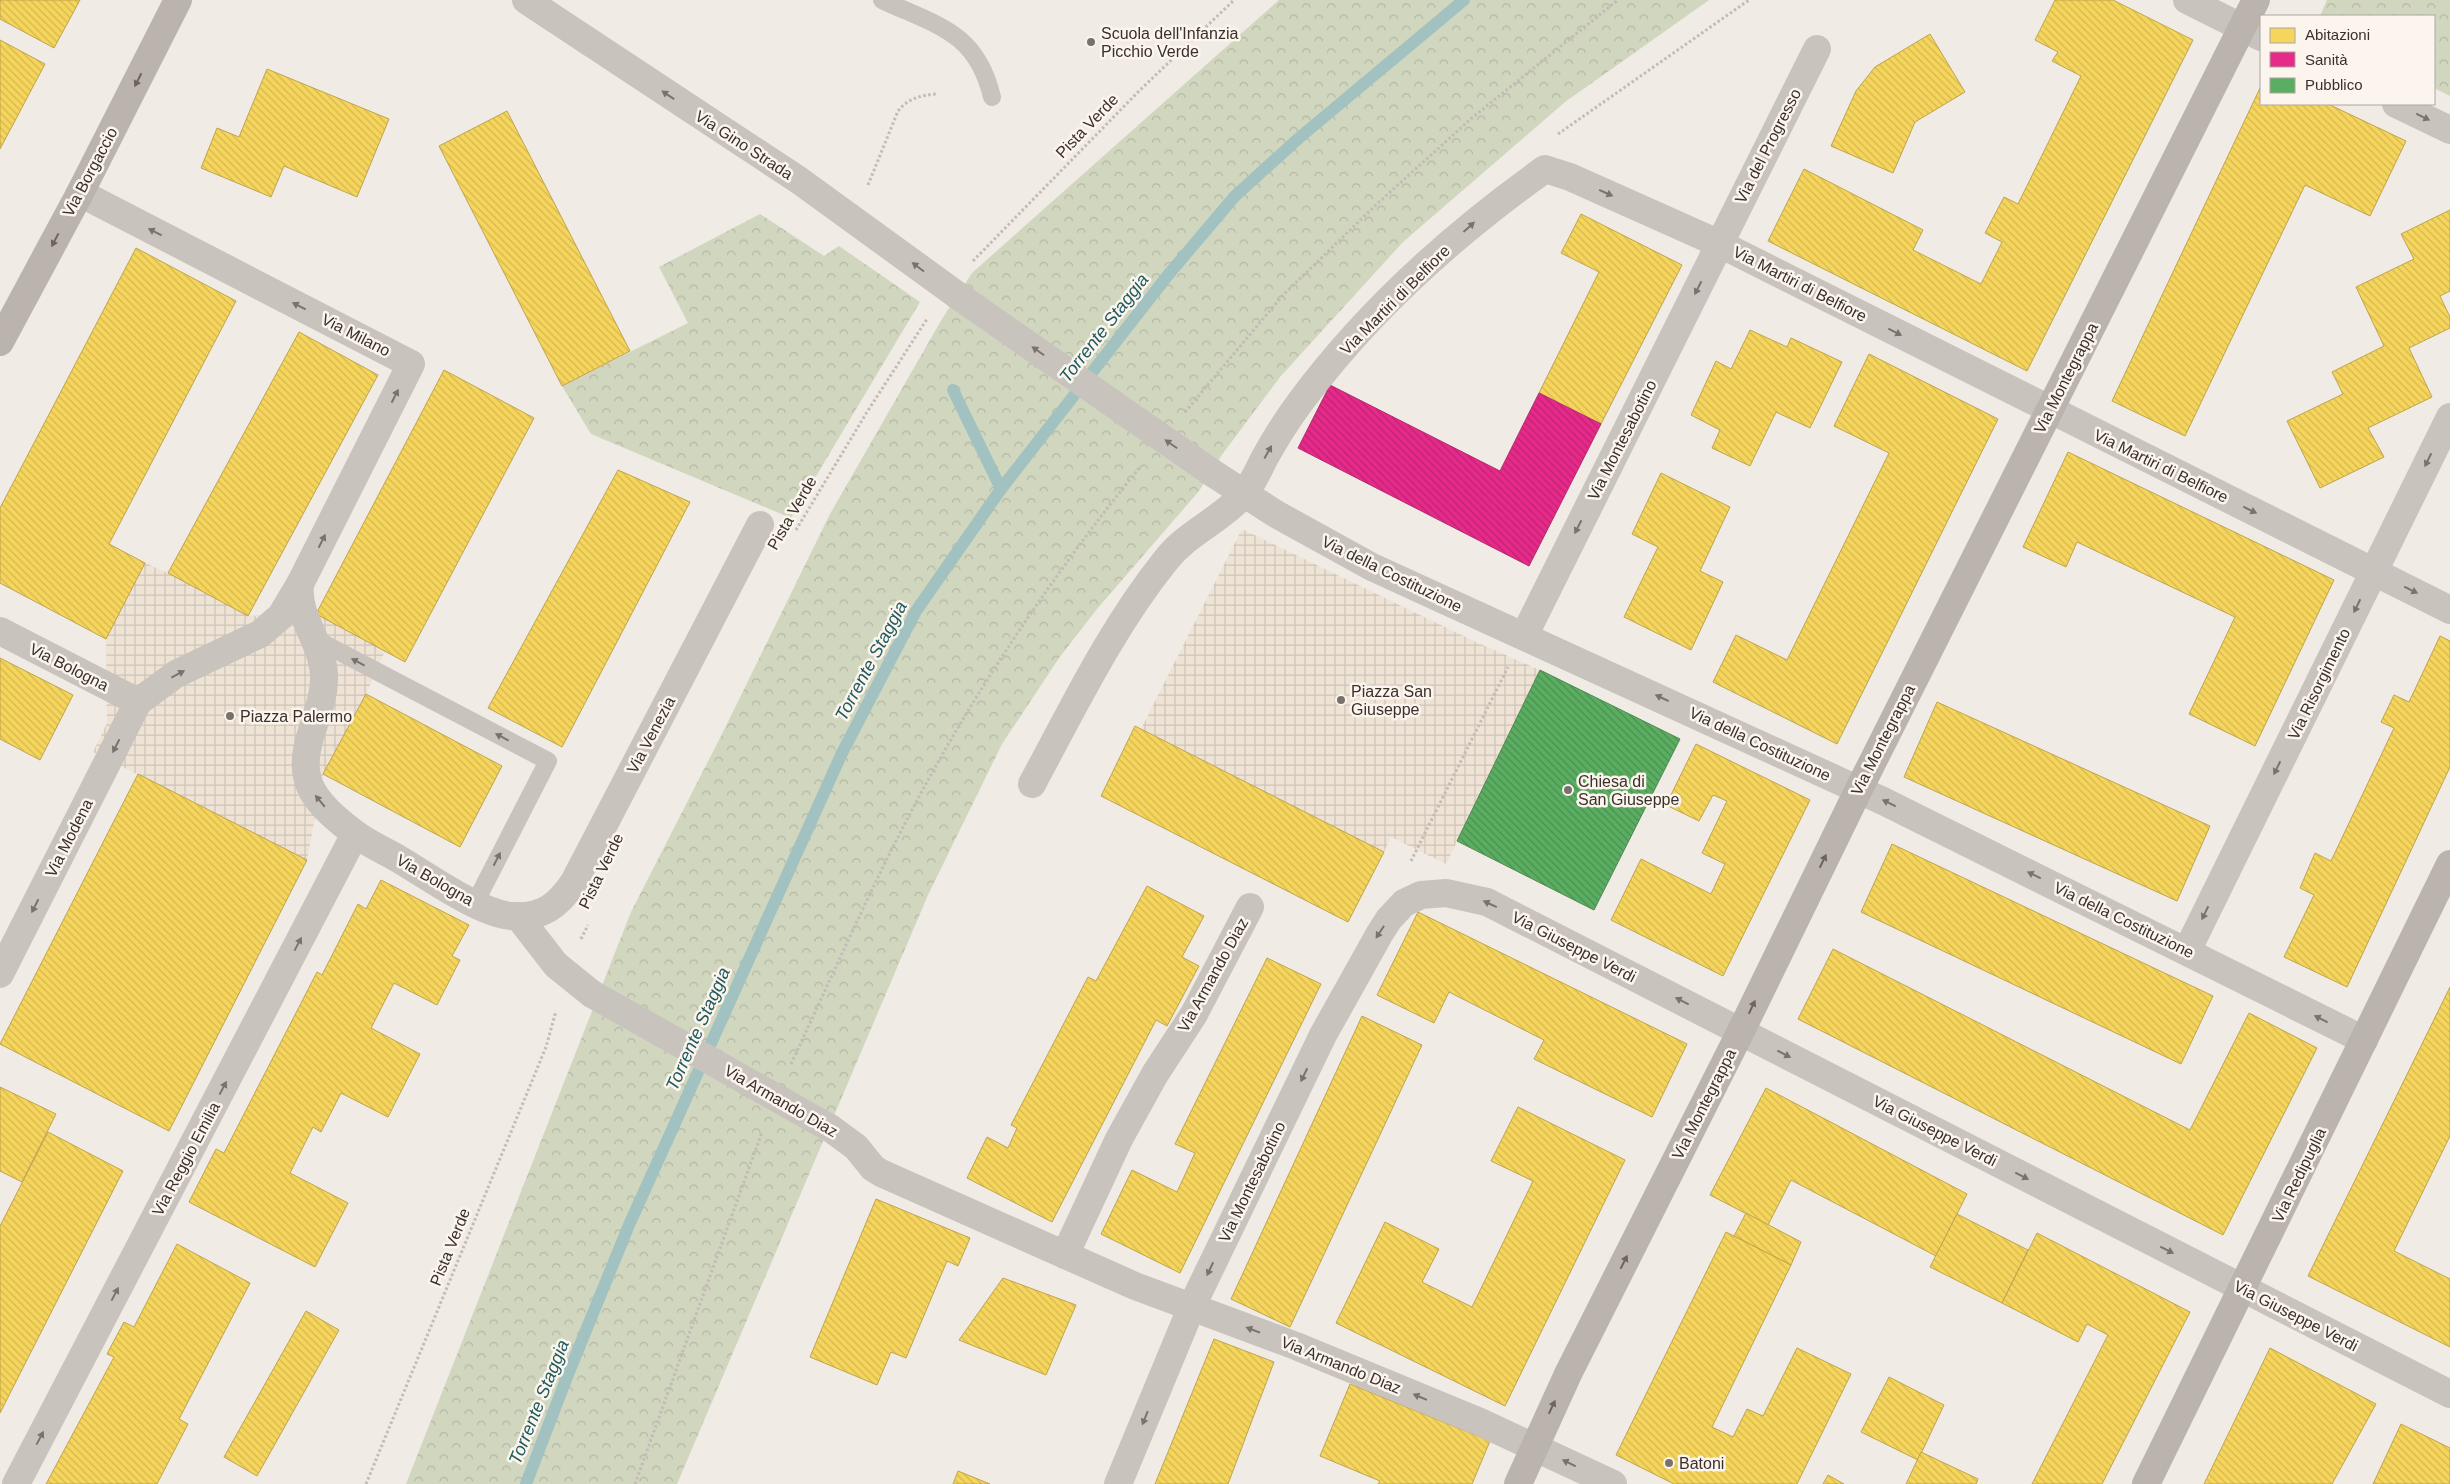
<svg xmlns="http://www.w3.org/2000/svg" width="2450" height="1484" viewBox="0 0 2450 1484" font-family="Arial,sans-serif">
  <defs>
    <pattern id="forest-crowns" width="20" height="18" patternUnits="userSpaceOnUse" patternTransform="scale(1.25)"><rect width="20" height="18" fill="#d1d6bf"/><path d="M2 6a3 3 0 1 1 6 0M12 15a3 3 0 1 1 6 0" fill="none" stroke="#b4b8a4"/></pattern>
    <pattern id="plaza-grid" width="8" height="8" patternUnits="userSpaceOnUse" patternTransform="scale(1.25)"><rect width="8" height="8" fill="#eee3d5"/><path d="M0 4h8M4 0v8" fill="none" stroke="#cdc3b7"/></pattern>
    <pattern id="homes-back-hatch" width="6" height="6" patternUnits="userSpaceOnUse" patternTransform="scale(1.25)"><rect width="6" height="6" fill="#f6d55c"/><path d="M-1 5l2 2M0 0l6 6M5-1l2 2" fill="none" stroke="#d4b750"/></pattern>
    <pattern id="health-back-hatch" width="6" height="6" patternUnits="userSpaceOnUse" patternTransform="scale(1.25)"><rect width="6" height="6" fill="#e7298a"/><path d="M-1 5l2 2M0 0l6 6M5-1l2 2" fill="none" stroke="#bc2471"/></pattern>
    <pattern id="public-back-hatch" width="6" height="6" patternUnits="userSpaceOnUse" patternTransform="scale(1.25)"><rect width="6" height="6" fill="#5aae61"/><path d="M-1 5l2 2M0 0l6 6M5-1l2 2" fill="none" stroke="#4c8e50"/></pattern>
  </defs>
  <rect width="100%" height="100%" fill="#f0ebe5"/>
  <g fill="url(#forest-crowns)">
    <polygon points="1279,0 1709,0 1565,102 1403,242 1280,377 1221,456 1199,491 1097,609 1059,658 1002,744 928,895 677,1484 406,1484 631,912 721,736 830,514 942,319 972,273"/>
    <polygon points="2327,0 2450,0 2450,96 2434,88 2434,16 2320,16"/>
    <polygon points="760,214 824,256 839,246 920,302 791,518 591,434 562,386 688,323 659,267"/>
  </g>
  <g fill="url(#plaza-grid)">
    <polygon points="1242,529 1478,643 1540,670 1446,864 1391,837 1384,852 1141,729"/>
    <polygon points="145,563 168,573 248,616 316,614 385,651 366,694 323,774 307,860 93,752 107,723 106,639"/>
  </g>
  <g fill="url(#homes-back-hatch)" stroke="#bea44d">
    <polygon points="0,0 80,0 54,48 0,19"/>
    <polygon points="2055,0 2113,0 2193,40 2027,371 1768,241 1804,169 1923,230 1913,250 1981,284 2002,242 1985,233 2004,197 2018,204 2081,76 2052,61 2058,52 2035,40"/>
    <polygon points="1930,34 1965,92 1915,122 1893,173 1831,146 1856,91 1875,67"/>
    <polygon points="0,40 45,64 0,149"/>
    <polygon points="267,69 389,119 357,197 284,166 271,197 201,168 217,128 239,137"/>
    <polygon points="2261,86 2261,104 2328,104 2406,141 2370,216 2305,185 2185,436 2112,401"/>
    <polygon points="507,111 630,351 562,386 439,146"/>
    <polygon points="2450,210 2450,291 2440,296 2450,317 2450,328 2409,348 2432,397 2368,428 2384,457 2320,488 2287,421 2343,394 2332,372 2384,346 2356,287 2414,259 2401,234"/>
    <polygon points="1581,214 1682,265 1601,424 1539,393 1599,272 1561,253"/>
    <polygon points="136,248 236,301 109,544 145,563 106,639 0,583 0,508"/>
    <polygon points="1750,330 1787,347 1791,338 1842,362 1810,428 1776,412 1750,466 1712,448 1720,430 1691,415 1716,361 1731,369"/>
    <polygon points="299,332 378,375 248,616 168,573"/>
    <polygon points="1869,354 1998,419 1837,744 1713,682 1736,635 1787,660 1889,453 1834,426"/>
    <polygon points="444,370 534,418 405,662 316,614"/>
    <polygon points="2068,452 2334,580 2255,746 2189,714 2235,617 2077,542 2066,567 2023,547"/>
    <polygon points="618,470 690,502 562,747 488,708"/>
    <polygon points="1661,473 1730,507 1700,571 1723,582 1691,650 1624,617 1658,547 1632,534"/>
    <polygon points="2440,636 2450,641 2450,767 2347,987 2284,957 2314,895 2300,888 2315,853 2331,861 2394,728 2381,722 2394,695 2409,702"/>
    <polygon points="0,658 73,695 40,760 0,739"/>
    <polygon points="366,694 502,766 460,847 323,774"/>
    <polygon points="1937,702 2210,826 2177,901 1904,777"/>
    <polygon points="1135,726 1384,852 1348,922 1101,796"/>
    <polygon points="1696,744 1810,800 1723,976 1611,920 1641,859 1711,894 1725,864 1702,853 1727,801 1713,795 1699,821 1666,805"/>
    <polygon points="138,774 307,860 169,1131 0,1044"/>
    <polygon points="1892,844 2213,996 2181,1064 1861,912"/>
    <polygon points="381,880 469,925 452,956 460,960 437,1005 394,983 371,1028 420,1054 388,1117 341,1093 321,1132 313,1127 290,1173 348,1203 315,1267 189,1202 216,1149 224,1153 317,972 322,975 358,904 366,909"/>
    <polygon points="1147,886 1204,916 1182,957 1199,966 1167,1026 1156,1020 1052,1222 967,1178 987,1137 1008,1148 1017,1128 1011,1125 1088,977 1096,981"/>
    <polygon points="1418,912 1687,1044 1652,1117 1534,1059 1544,1040 1449,992 1434,1023 1377,995"/>
    <polygon points="1833,949 2190,1130 2249,1013 2317,1048 2223,1235 1798,1019"/>
    <polygon points="1267,958 1321,984 1180,1273 1101,1234 1132,1170 1177,1192 1195,1153 1175,1144"/>
    <polygon points="2450,987 2450,1136 2394,1251 2450,1279 2450,1347 2308,1276"/>
    <polygon points="1362,1016 1422,1045 1290,1327 1231,1299"/>
    <polygon points="0,1087 56,1114 22,1182 0,1171"/>
    <polygon points="1766,1088 1967,1194 1936,1256 1791,1180 1768,1225 1710,1195"/>
    <polygon points="1518,1107 1625,1160 1505,1406 1336,1323 1385,1222 1439,1249 1422,1282 1472,1307 1533,1181 1491,1161"/>
    <polygon points="48,1132 123,1171 0,1413 0,1226"/>
    <polygon points="876,1199 970,1238 958,1266 947,1261 906,1358 891,1352 877,1385 810,1357"/>
    <polygon points="1746,1213 1801,1242 1791,1265 1734,1236"/>
    <polygon points="1957,1214 2028,1250 2002,1303 1930,1267"/>
    <polygon points="1726,1232 1791,1265 1712,1427 1733,1437 1747,1409 1763,1416 1797,1348 1851,1374 1797,1484 1674,1484 1616,1455"/>
    <polygon points="2037,1233 2190,1312 2102,1484 2032,1484 2108,1335 2087,1324 2078,1342 2002,1303"/>
    <polygon points="177,1244 250,1283 179,1419 188,1424 157,1484 46,1484 114,1357 107,1354 124,1322 134,1327"/>
    <polygon points="1003,1278 1076,1305 1046,1375 959,1340"/>
    <polygon points="306,1311 339,1330 257,1476 224,1457"/>
    <polygon points="1214,1339 1274,1362 1228,1484 1155,1484"/>
    <polygon points="2270,1348 2376,1404 2332,1484 2204,1484"/>
    <polygon points="1889,1377 1944,1405 1918,1460 1861,1432"/>
    <polygon points="1350,1384 1490,1441 1472,1484 1378,1484 1380,1481 1320,1456"/>
    <polygon points="2401,1424 2450,1448 2450,1484 2373,1484"/>
    <polygon points="1921,1452 1978,1479 1976,1484 1906,1484"/>
    <polygon points="958,1471 990,1484 953,1484"/>
    <polygon points="1828,1475 1844,1484 1823,1484"/>
  </g>
  <polygon fill="url(#health-back-hatch)" stroke="#b32b6e" points="1330,385 1500,471 1539,393 1601,424 1529,566 1298,448"/>
  <polygon fill="url(#public-back-hatch)" stroke="#518851" points="1540,670 1680,739 1594,910 1457,841"/>
  <g fill="none" stroke-linecap="round" stroke-linejoin="round">
    <g stroke="#a1c2c1" stroke-width="12">
      <polyline points="953,390 1001,489"/>
      <polyline points="526,1484 567,1377 629,1225 842,753 916,611 1001,489 1168,275 1235,196 1299,138 1464,0"/>
    </g>
    <g stroke="#c2bbb6" stroke-width="3" stroke-dasharray="2.5 2.5" stroke-linecap="butt">
      <polyline points="1558,134 1749,0"/>
      <path d="M868 185 898 111C908 98 922 95 937 94"/>
      <polyline points="973,261 1139,91 1234,0"/>
      <polyline points="1185,412 1284,294 1378,203 1473,117 1618,0"/>
      <polyline points="796,530 867,412 927,319"/>
      <polyline points="1411,861 1508,667"/>
      <polyline points="581,939 588,925"/>
      <path d="M791 1064C835 970 877 873 927 782 986 674 1062 563 1140 467"/>
      <polyline points="366,1484 546,1047 556,1011"/>
      <polyline points="635,1484 762,1132"/>
    </g>
    <g stroke="#c9c3be" stroke-width="18">
      <path d="M882 0C937 26 976 31 992 97"/>
      <polyline points="315,639 548,761 475,903"/>
    </g>
    <g stroke="#c9c3be" stroke-width="28">
      <polyline points="526,0 800,181 957,295"/>
      <polyline points="2187,0 2261,37"/>
      <polyline points="2396,104 2450,130"/>
      <polyline points="1211,472 1276,514 1372,567 1883,801 2364,1040"/>
      <path d="M300 584C296 618 325 645 324 679 324 715 295 750 310 786 318 805 339 821 354 833 367 843 383 850 397 858 426 875 480 914 512 916 542 918 558 906 574 882L760 525"/>
      <polyline points="0,631 138,702"/>
      <polyline points="1524,636 1817,49"/>
      <path d="M1032 784C1073 708 1112 627 1166 560 1188 532 1221 520 1243 495 1252 485 1258 471 1264 459 1275 439 1287 420 1301 401 1368 311 1455 233 1545 169L1570 177 1720 244 2450 610"/>
      <polyline points="518,916 556,965 592,994"/>
      <polyline points="2187,951 2450,417"/>
      <polyline points="0,974 138,702 176,674 260,634 281,616 300,584 411,364 80,193"/>
      <polyline points="830,1128 856,1147 873,1168 881,1173 1135,1286 1296,1346 1480,1422 1613,1484"/>
      <polyline points="1065,1255 1119,1139 1155,1074 1194,1014 1250,907"/>
      <polyline points="16,1484 355,834"/>
      <polyline points="1118,1484 1192,1306 1323,1035 1380,933 1389,919 1404,903 1421,895 1446,893 1487,902 2450,1394"/>
    </g>
    <g stroke="#bab3ae" stroke-width="28">
      <polyline points="0,342 80,193 178,0"/>
      <polyline points="1518,1484 1568,1374 1741,1031 1859,789 2256,0"/>
      <polyline points="2146,1484 2450,864"/>
    </g>
    <g stroke="#c9c3be" stroke-width="28">
      <polyline points="957,295 1211,472"/>
      <polyline points="592,994 830,1128"/>
    </g>
  </g>
  <defs><path id="oneway-solid" d="M-6-.8H1V-3.2L6.5 0L1 3.2V.8H-6Z" transform="scale(1.25)"/></defs>
  <g fill="#6e645f">
    <use href="#oneway-solid" transform="translate(138 80) rotate(117)"/>
    <use href="#oneway-solid" transform="translate(55 240) rotate(118)"/>
    <use href="#oneway-solid" transform="translate(1823 861) rotate(-64)"/>
    <use href="#oneway-solid" transform="translate(1752 1007) rotate(-65)"/>
    <use href="#oneway-solid" transform="translate(1624 1262) rotate(-63)"/>
    <use href="#oneway-solid" transform="translate(1552 1407) rotate(-65)"/>
  </g>
  <g fill="#7b726d">
    <use href="#oneway-solid" transform="translate(668 95) rotate(-146)"/>
    <use href="#oneway-solid" transform="translate(2423 117) rotate(26)"/>
    <use href="#oneway-solid" transform="translate(1606 193) rotate(24)"/>
    <use href="#oneway-solid" transform="translate(1469 227) rotate(-42)"/>
    <use href="#oneway-solid" transform="translate(155 232) rotate(-153)"/>
    <use href="#oneway-solid" transform="translate(918 267) rotate(-143)"/>
    <use href="#oneway-solid" transform="translate(1698 288) rotate(117)"/>
    <use href="#oneway-solid" transform="translate(299 306) rotate(-153)"/>
    <use href="#oneway-solid" transform="translate(1895 332) rotate(27)"/>
    <use href="#oneway-solid" transform="translate(1038 351) rotate(-145)"/>
    <use href="#oneway-solid" transform="translate(395 396) rotate(-63)"/>
    <use href="#oneway-solid" transform="translate(1171 444) rotate(-145)"/>
    <use href="#oneway-solid" transform="translate(1268 452) rotate(-61)"/>
    <use href="#oneway-solid" transform="translate(2428 460) rotate(116)"/>
    <use href="#oneway-solid" transform="translate(2250 510) rotate(26)"/>
    <use href="#oneway-solid" transform="translate(1578 527) rotate(117)"/>
    <use href="#oneway-solid" transform="translate(322 541) rotate(-63)"/>
    <use href="#oneway-solid" transform="translate(2411 590) rotate(26)"/>
    <use href="#oneway-solid" transform="translate(2357 606) rotate(116)"/>
    <use href="#oneway-solid" transform="translate(358 662) rotate(-152)"/>
    <use href="#oneway-solid" transform="translate(178 674) rotate(-28)"/>
    <use href="#oneway-solid" transform="translate(1662 698) rotate(-155)"/>
    <use href="#oneway-solid" transform="translate(502 737) rotate(-152)"/>
    <use href="#oneway-solid" transform="translate(116 746) rotate(117)"/>
    <use href="#oneway-solid" transform="translate(2277 768) rotate(116)"/>
    <use href="#oneway-solid" transform="translate(320 801) rotate(-130)"/>
    <use href="#oneway-solid" transform="translate(1889 803) rotate(-154)"/>
    <use href="#oneway-solid" transform="translate(497 859) rotate(-63)"/>
    <use href="#oneway-solid" transform="translate(2034 875) rotate(-154)"/>
    <use href="#oneway-solid" transform="translate(1490 904) rotate(-155)"/>
    <use href="#oneway-solid" transform="translate(35 906) rotate(117)"/>
    <use href="#oneway-solid" transform="translate(2205 913) rotate(116)"/>
    <use href="#oneway-solid" transform="translate(1380 932) rotate(123)"/>
    <use href="#oneway-solid" transform="translate(298 944) rotate(-62)"/>
    <use href="#oneway-solid" transform="translate(1682 1001) rotate(-153)"/>
    <use href="#oneway-solid" transform="translate(2321 1019) rotate(-153)"/>
    <use href="#oneway-solid" transform="translate(1784 1054) rotate(27)"/>
    <use href="#oneway-solid" transform="translate(1304 1075) rotate(116)"/>
    <use href="#oneway-solid" transform="translate(223 1088) rotate(-62)"/>
    <use href="#oneway-solid" transform="translate(2022 1176) rotate(27)"/>
    <use href="#oneway-solid" transform="translate(2167 1250) rotate(27)"/>
    <use href="#oneway-solid" transform="translate(1210 1269) rotate(115)"/>
    <use href="#oneway-solid" transform="translate(115 1294) rotate(-62)"/>
    <use href="#oneway-solid" transform="translate(1253 1330) rotate(-159)"/>
    <use href="#oneway-solid" transform="translate(1420 1397) rotate(-157)"/>
    <use href="#oneway-solid" transform="translate(1145 1418) rotate(112)"/>
    <use href="#oneway-solid" transform="translate(40 1438) rotate(-62)"/>
    <use href="#oneway-solid" transform="translate(1569 1463) rotate(-154)"/>
  </g>
  <g fill="#7a716c" stroke="#fbf5ee" stroke-width="2">
    <circle cx="1091" cy="42" r="5"/>
    <circle cx="1341" cy="700" r="5"/>
    <circle cx="230" cy="716" r="5"/>
    <circle cx="1568" cy="790" r="5"/>
    <circle cx="1669" cy="1463" r="5"/>
  </g>
  <g text-anchor="middle" dominant-baseline="central" stroke-width="5" stroke-linejoin="round" paint-order="stroke">
    <g font-size="16" fill="#3b302b" stroke="#fbf5ee" text-anchor="start">
      <text x="1101" y="33">Scuola dell'Infanzia<tspan x="1101" dy="18">Picchio Verde</tspan></text>
      <text x="1351" y="691">Piazza San<tspan x="1351" dy="18">Giuseppe</tspan></text>
      <text x="240" y="716">Piazza Palermo</text>
      <text x="1578" y="781">Chiesa di<tspan x="1578" dy="18">San Giuseppe</tspan></text>
      <text x="1679" y="1463">Batoni</text>
    </g>
    <g font-size="16" fill="#3b302b" stroke="#fbf5ee">
      <text transform="translate(1087 126) rotate(-46)">Pista Verde</text>
      <text transform="translate(744 145) rotate(33)">Via Gino Strada</text>
      <text transform="translate(1768 146) rotate(-63)">Via del Progresso</text>
      <text transform="translate(90 172) rotate(-62)">Via Borgaccio</text>
      <text transform="translate(1800 284) rotate(27)">Via Martiri di Belfiore</text>
      <text transform="translate(1395 300) rotate(-45)">Via Martiri di Belfiore</text>
      <text transform="translate(356 335) rotate(27)">Via Milano</text>
      <text transform="translate(2066 378) rotate(-63)">Via Montegrappa</text>
      <text transform="translate(1622 440) rotate(-63)">Via Montesabotino</text>
      <text transform="translate(2161 466) rotate(26)">Via Martiri di Belfiore</text>
      <text transform="translate(792 513) rotate(-60)">Pista Verde</text>
      <text transform="translate(1392 574) rotate(26)">Via della Costituzione</text>
      <text transform="translate(69 667) rotate(27)">Via Bologna</text>
      <text transform="translate(2319 684) rotate(-64)">Via Risorgimento</text>
      <text transform="translate(651 735) rotate(-62)">Via Venezia</text>
      <text transform="translate(1883 740) rotate(-63)">Via Montegrappa</text>
      <text transform="translate(1760 744) rotate(25)">Via della Costituzione</text>
      <text transform="translate(69 838) rotate(-63)">Via Modena</text>
      <text transform="translate(601 871) rotate(-64)">Pista Verde</text>
      <text transform="translate(435 880) rotate(30)">Via Bologna</text>
      <text transform="translate(2124 920) rotate(26)">Via della Costituzione</text>
      <text transform="translate(1574 947) rotate(27)">Via Giuseppe Verdi</text>
      <text transform="translate(1213 975) rotate(-61)">Via Armando Diaz</text>
      <text transform="translate(781 1101) rotate(30)">Via Armando Diaz</text>
      <text transform="translate(1704 1104) rotate(-63)">Via Montegrappa</text>
      <text transform="translate(1935 1131) rotate(27)">Via Giuseppe Verdi</text>
      <text transform="translate(186 1159) rotate(-62)">Via Reggio Emilia</text>
      <text transform="translate(2299 1175) rotate(-64)">Via Redipuglia</text>
      <text transform="translate(1252 1182) rotate(-64)">Via Montesabotino</text>
      <text transform="translate(450 1247) rotate(-68)">Pista Verde</text>
      <text transform="translate(2296 1316) rotate(27)">Via Giuseppe Verdi</text>
      <text transform="translate(1341 1365) rotate(22)">Via Armando Diaz</text>
    </g>
    <g font-size="18" font-style="italic" fill="#1f5a5e" stroke="#fbf5ee">
      <text transform="translate(1104 328) rotate(-52)">Torrente Staggia</text>
      <text transform="translate(871 661) rotate(-62)">Torrente Staggia</text>
      <text transform="translate(698 1029) rotate(-66)">Torrente Staggia</text>
      <text transform="translate(539 1402) rotate(-68)">Torrente Staggia</text>
    </g>
  </g>
  <rect x="2260" y="15" width="175" height="90" fill="#fbf5ee" stroke="#aea6a0"/>
  <rect x="2270" y="28" width="25" height="15" fill="#f6d55c" stroke="#aea6a0"/>
  <text x="2305" y="40" font-size="15" fill="#3b302b">Abitazioni</text>
  <rect x="2270" y="52" width="25" height="15" fill="#e7298a" stroke="#aea6a0"/>
  <text x="2305" y="65" font-size="15" fill="#3b302b">Sanità</text>
  <rect x="2270" y="78" width="25" height="15" fill="#5aae61" stroke="#aea6a0"/>
  <text x="2305" y="90" font-size="15" fill="#3b302b">Pubblico</text>
</svg>
